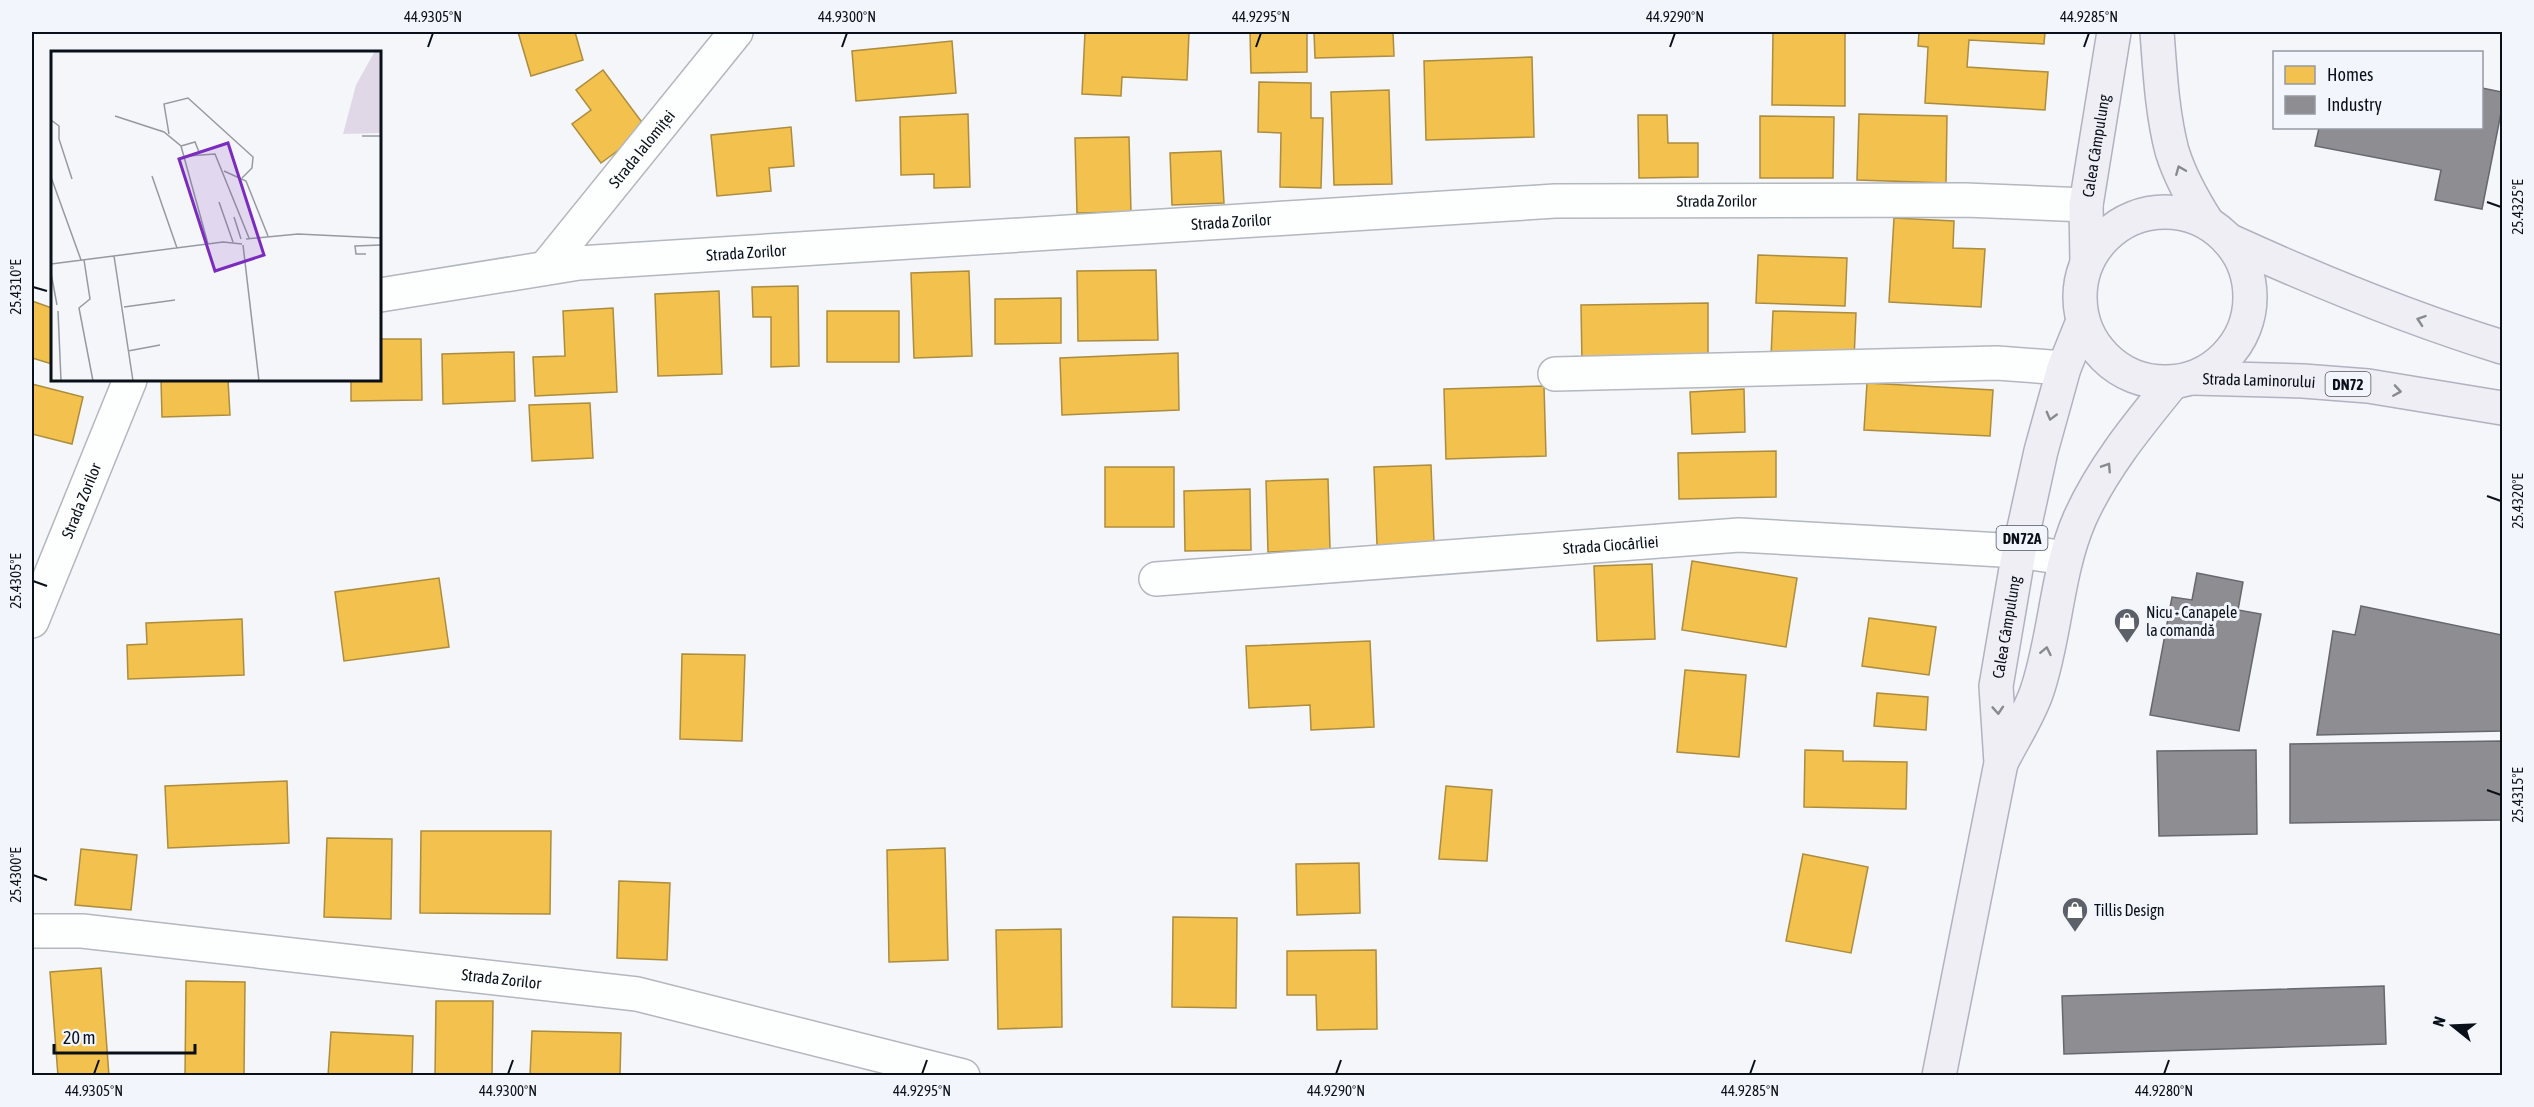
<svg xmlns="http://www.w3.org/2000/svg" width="2534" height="1107" viewBox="0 0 2534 1107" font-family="'Asap Condensed',sans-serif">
  <rect width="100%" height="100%" fill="#f4f6fa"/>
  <g fill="#f2c14e" stroke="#ac8c3e" stroke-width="1.5">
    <polygon points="518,32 575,32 583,60 531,76"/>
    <polygon points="1085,32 1189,32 1187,80 1122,77 1121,96 1082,94"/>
    <polygon points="1250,32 1307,32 1307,72 1251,73"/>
    <polygon points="1314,32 1393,32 1394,56 1315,58"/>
    <polygon points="1773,32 1845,32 1845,106 1772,105"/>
    <polygon points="1919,32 2045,32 2044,44 1969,40 1967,67 2048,72 2045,110 1925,103 1928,47 1918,46"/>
    <polygon points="952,41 956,93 856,101 852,51"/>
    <polygon points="1532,57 1534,137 1426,140 1424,61"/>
    <polygon points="603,70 647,129 601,163 572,124 591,110 576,90"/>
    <polygon points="1259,82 1311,83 1311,118 1323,118 1321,188 1280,187 1281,133 1258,132"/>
    <polygon points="1389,90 1392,184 1334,185 1331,92"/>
    <polygon points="968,114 970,187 934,188 934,174 901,175 900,117"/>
    <polygon points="1859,114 1947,116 1946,183 1857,180"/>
    <polygon points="1638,115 1667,115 1668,143 1698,143 1698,177 1639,178"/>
    <polygon points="1760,116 1834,117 1833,178 1760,178"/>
    <polygon points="791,127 794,166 769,168 771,191 717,196 711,135"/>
    <polygon points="1129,137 1131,212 1077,213 1075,138"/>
    <polygon points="1221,151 1224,203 1172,205 1170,153"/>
    <polygon points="1894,218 1954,221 1953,248 1985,249 1981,307 1889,302"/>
    <polygon points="1758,255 1847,258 1845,306 1756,303"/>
    <polygon points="1156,270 1158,340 1078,341 1077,271"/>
    <polygon points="969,271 972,356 914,358 911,273"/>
    <polygon points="798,286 799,366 771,367 771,317 753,317 752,287"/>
    <polygon points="719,291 722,374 658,376 655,294"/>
    <polygon points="1061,298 1061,343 995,344 995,299"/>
    <polygon points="32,301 52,308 52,364 32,358"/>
    <polygon points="1708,303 1708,362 1582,364 1581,305"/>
    <polygon points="613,308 617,392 535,396 533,357 565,356 563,311"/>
    <rect x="827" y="311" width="72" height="51"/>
    <polygon points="1773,311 1856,313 1854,360 1771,357"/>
    <polygon points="380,339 421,339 422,400 351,401 351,380 380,380"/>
    <polygon points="514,352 515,401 443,404 442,354"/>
    <polygon points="1178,353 1179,410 1062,415 1060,358"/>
    <polygon points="161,380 228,380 230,415 162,417"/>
    <polygon points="1867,383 1993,390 1990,436 1864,430"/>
    <polygon points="32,384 83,397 72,444 32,434"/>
    <polygon points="1544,386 1546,456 1446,459 1444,389"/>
    <polygon points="1744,389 1745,432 1692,434 1690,392"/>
    <polygon points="590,403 593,458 532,461 529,405"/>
    <polygon points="1776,451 1776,497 1679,499 1678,453"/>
    <polygon points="1431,465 1434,543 1377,545 1374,467"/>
    <rect x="1105" y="467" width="69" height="60"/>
    <polygon points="1328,479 1330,549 1268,552 1266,481"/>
    <polygon points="1250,489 1251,550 1185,551 1184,491"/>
    <polygon points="1692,561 1797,578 1786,647 1682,630"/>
    <polygon points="1652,564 1655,639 1597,641 1594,566"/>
    <polygon points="439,578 449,647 344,661 335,592"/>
    <polygon points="1869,618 1936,627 1929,675 1862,666"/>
    <polygon points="242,619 244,675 128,679 127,645 147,644 146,623"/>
    <polygon points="1370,641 1374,727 1311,730 1310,705 1249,708 1246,646"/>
    <polygon points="682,654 745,655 742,741 680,739"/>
    <polygon points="1685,670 1746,675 1739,757 1677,752"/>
    <polygon points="1877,693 1928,697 1926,730 1874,726"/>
    <polygon points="1805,750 1843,751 1843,761 1907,762 1906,809 1804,807"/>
    <polygon points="287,781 289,843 168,848 165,786"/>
    <polygon points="1446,786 1492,790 1487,861 1439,859"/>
    <polygon points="421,831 551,831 550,914 420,913"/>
    <polygon points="327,838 392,839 391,919 324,917"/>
    <polygon points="945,848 948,960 889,962 887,850"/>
    <polygon points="81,849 137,855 131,910 75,905"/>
    <polygon points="1803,854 1868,867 1851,953 1786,941"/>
    <polygon points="1359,863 1360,913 1297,915 1296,864"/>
    <polygon points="619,881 670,883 667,960 617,958"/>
    <polygon points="1173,917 1237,918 1236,1008 1172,1007"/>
    <polygon points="1061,929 1062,1027 998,1029 996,930"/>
    <polygon points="1376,950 1377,1029 1317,1030 1316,995 1287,995 1287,951"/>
    <polygon points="101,968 109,1076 58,1076 50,972"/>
    <polygon points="186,981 245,982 244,1076 185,1076"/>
    <polygon points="436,1001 493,1001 492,1076 435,1076"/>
    <polygon points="532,1031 621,1033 620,1076 530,1076"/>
    <polygon points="331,1032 413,1036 412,1076 328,1076"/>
  </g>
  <g fill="#8d8d92" stroke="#66686e" stroke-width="1.5">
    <polygon points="2482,88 2502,92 2502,108 2482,209 2435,200 2441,170 2315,146 2319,128 2482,128"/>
    <polygon points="2197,573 2243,582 2238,610 2261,614 2239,731 2150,715 2172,597 2192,600"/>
    <polygon points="2361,606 2502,635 2502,731 2317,735 2333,631 2355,635"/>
    <polygon points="2502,741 2502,820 2290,823 2290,744"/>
    <polygon points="2256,750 2257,834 2159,836 2157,751"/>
    <polygon points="2384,986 2386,1044 2064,1054 2062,996"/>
  </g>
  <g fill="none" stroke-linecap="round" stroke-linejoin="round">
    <g stroke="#b3b7be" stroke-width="36">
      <g id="minor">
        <path id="s1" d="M546 267 736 32"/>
        <path id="s2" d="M380 295 579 263 1555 201 1965 200 2086 205"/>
        <polyline points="1555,374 1997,363 2064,368"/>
        <path id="s3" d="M1156 579 1739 535 2019 551 2065 558"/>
        <path id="s4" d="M32 621 130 380"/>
        <path id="s5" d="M32 931H82L637 994 963 1076"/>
      </g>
    </g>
    <g stroke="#b2b1c0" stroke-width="36">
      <g id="major">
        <path d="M2157 32C2160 71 2162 113 2172 151 2180 177 2193 200 2207 222"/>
        <circle cx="2165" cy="297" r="85"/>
        <path d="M2228 240C2318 281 2408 318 2502 347"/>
        <path id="s6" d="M2087 262 2086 205 2114 32"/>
        <path id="s7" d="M2193 378 2303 381 2368 386 2502 408"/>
        <path d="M2002 761C2013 739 2029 715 2037 691 2056 635 2056 573 2080 518 2103 467 2138 425 2173 382"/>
        <path id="s8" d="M1939 1076 2001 763 1996 686 2019 551 2041 451 2064 368 2083 321"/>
      </g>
    </g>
    <use href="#minor" stroke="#fdfefe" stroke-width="33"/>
    <use href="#major" stroke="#efeef5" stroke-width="33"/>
  </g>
  <defs><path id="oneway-chevron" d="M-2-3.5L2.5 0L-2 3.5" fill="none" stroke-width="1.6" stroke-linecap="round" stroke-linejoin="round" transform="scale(1.5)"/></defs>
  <g stroke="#888a92">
    <use href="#oneway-chevron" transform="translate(2180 170) rotate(-112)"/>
    <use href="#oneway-chevron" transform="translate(2421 320) rotate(-161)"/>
    <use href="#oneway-chevron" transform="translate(2397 391) rotate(9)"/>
    <use href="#oneway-chevron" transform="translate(2051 416) rotate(105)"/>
    <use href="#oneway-chevron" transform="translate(2107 467) rotate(-57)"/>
    <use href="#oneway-chevron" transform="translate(2046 651) rotate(-78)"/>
    <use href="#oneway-chevron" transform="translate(1998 710) rotate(86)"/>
  </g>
  <path fill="none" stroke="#0a101a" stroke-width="2" d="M428 47 433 33M842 47 847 33M1256 47 1261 33M1670 47 1675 33M2084 47 2089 33M2487 202 2501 207M33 287 47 291M2487 496 2501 501M33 581 47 586M2487 790 2501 795M33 875 47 880M94 1074 99 1060M508 1074 513 1060M922 1074 927 1060M1336 1074 1341 1060M1750 1074 1755 1060M2164 1074 2169 1060"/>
  <defs>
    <g id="shop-pin" transform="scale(1.35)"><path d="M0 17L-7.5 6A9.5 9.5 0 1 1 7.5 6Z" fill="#5c6068" stroke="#f2f5fc"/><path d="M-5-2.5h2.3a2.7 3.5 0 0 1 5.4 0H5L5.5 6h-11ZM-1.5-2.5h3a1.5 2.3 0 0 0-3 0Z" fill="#fff"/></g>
  </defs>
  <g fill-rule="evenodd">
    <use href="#shop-pin" x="2127" y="621"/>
    <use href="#shop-pin" x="2075" y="910"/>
  </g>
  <g text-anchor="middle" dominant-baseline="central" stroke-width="6" stroke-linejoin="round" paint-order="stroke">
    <g fill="#f2f5fc" stroke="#50555e" stroke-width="1.5">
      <rect x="2325.5" y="372" width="45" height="24" rx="4.5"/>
      <rect x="1996.5" y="526" width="51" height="24" rx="4.5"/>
    </g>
    <g font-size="15" font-weight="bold" fill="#0a101a">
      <text x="2348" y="384">DN72</text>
      <text x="2022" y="538">DN72A</text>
    </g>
    <g font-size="16" fill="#0a101a" stroke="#f2f5fc">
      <text stroke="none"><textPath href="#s6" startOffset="117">Calea Câmpulung</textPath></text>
      <text stroke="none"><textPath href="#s1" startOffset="152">Strada Ialomiței</textPath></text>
      <text stroke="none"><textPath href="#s2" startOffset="1341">Strada Zorilor</textPath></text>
      <text stroke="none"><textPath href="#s2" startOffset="855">Strada Zorilor</textPath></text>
      <text stroke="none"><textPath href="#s2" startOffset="369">Strada Zorilor</textPath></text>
      <text stroke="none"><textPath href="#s7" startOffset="66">Strada Laminorului</textPath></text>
      <text stroke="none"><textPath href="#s4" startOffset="130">Strada Zorilor</textPath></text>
      <text stroke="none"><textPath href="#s3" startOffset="456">Strada Ciocârliei</textPath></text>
      <text stroke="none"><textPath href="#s8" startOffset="456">Calea Câmpulung</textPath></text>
      <text stroke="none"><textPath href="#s5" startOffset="472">Strada Zorilor</textPath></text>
    </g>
    <g font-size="16" fill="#0a101a" stroke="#f2f5fc" text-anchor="start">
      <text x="2146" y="612">Nicu - Canapele<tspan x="2146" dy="18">la comandă</tspan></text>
      <text x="2094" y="910">Tillis Design</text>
    </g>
  </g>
  <g transform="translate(51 51)">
    <rect width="330" height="330" fill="#f4f6fa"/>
    <path d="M324 0H330V82L292 83 305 34Z" fill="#e1d8e7"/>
    <path fill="none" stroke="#969aa0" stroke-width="1.5" d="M64 65 113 81 130 95 157 193M0 69 8 75V88L21 128M118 83 113 53 137 47 202 106 201 117 191 127M311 85H330M130 95 144 91 148 101M136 105 164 103 198 187M173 120 195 130 217 185M101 125 126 197M0 126 30 209M168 151 182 191M183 166 190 188M195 188 247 183 330 187M192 194 208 330M315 203H305L304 195 330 194M63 205 82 330M33 209 39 248 28 257 42 330M0 213 172 191 191 193M0 222 6 254M73 256 124 249M7 260 10 330M77 300 109 294"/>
    <path fill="#7b2cbf" fill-opacity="0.15" stroke="#7b2cbf" stroke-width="3" d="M177 92 213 204 164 220 128 108Z"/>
    <rect width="330" height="330" fill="none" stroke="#0a101a" stroke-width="3"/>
  </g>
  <rect width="2534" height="1107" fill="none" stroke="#f2f5fc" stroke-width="66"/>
  <rect x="2273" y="51" width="210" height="78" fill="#f2f5fc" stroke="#9599a2" stroke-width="1.5"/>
  <rect x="2285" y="66" width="30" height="18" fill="#f2c14e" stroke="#9599a2" stroke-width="1.5"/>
  <text x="2327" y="81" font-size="18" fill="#0a101a">Homes</text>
  <rect x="2285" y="96" width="30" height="18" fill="#8d8d92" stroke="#9599a2" stroke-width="1.5"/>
  <text x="2327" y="111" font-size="18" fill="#0a101a">Industry</text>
  <g transform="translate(2453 1026) rotate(288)" stroke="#f2f5fc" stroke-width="4.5" paint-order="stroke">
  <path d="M0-4.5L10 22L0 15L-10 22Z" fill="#0a101a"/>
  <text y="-9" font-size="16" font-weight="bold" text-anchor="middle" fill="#0a101a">N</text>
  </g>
  <path d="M54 1044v9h141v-9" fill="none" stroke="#0a101a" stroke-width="3"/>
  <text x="63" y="1044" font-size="18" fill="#0a101a" stroke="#f2f5fc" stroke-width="4.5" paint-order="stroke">20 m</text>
  <rect x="33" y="33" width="2468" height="1041" fill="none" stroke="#0a101a" stroke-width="2"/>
  <g font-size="15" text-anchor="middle" fill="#0a101a">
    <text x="433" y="22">44.9305°N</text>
    <text x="847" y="22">44.9300°N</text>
    <text x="1261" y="22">44.9295°N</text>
    <text x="1675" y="22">44.9290°N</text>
    <text x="2089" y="22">44.9285°N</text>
    <text transform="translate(2518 207) rotate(-90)" y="5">25.4325°E</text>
    <text transform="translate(16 287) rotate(-90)" y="5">25.4310°E</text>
    <text transform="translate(2518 501) rotate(-90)" y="5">25.4320°E</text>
    <text transform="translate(16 581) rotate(-90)" y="5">25.4305°E</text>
    <text transform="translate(2518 795) rotate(-90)" y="5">25.4315°E</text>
    <text transform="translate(16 875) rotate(-90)" y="5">25.4300°E</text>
    <text x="94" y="1096">44.9305°N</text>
    <text x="508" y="1096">44.9300°N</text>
    <text x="922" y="1096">44.9295°N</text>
    <text x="1336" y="1096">44.9290°N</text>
    <text x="1750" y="1096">44.9285°N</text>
    <text x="2164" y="1096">44.9280°N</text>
  </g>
</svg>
